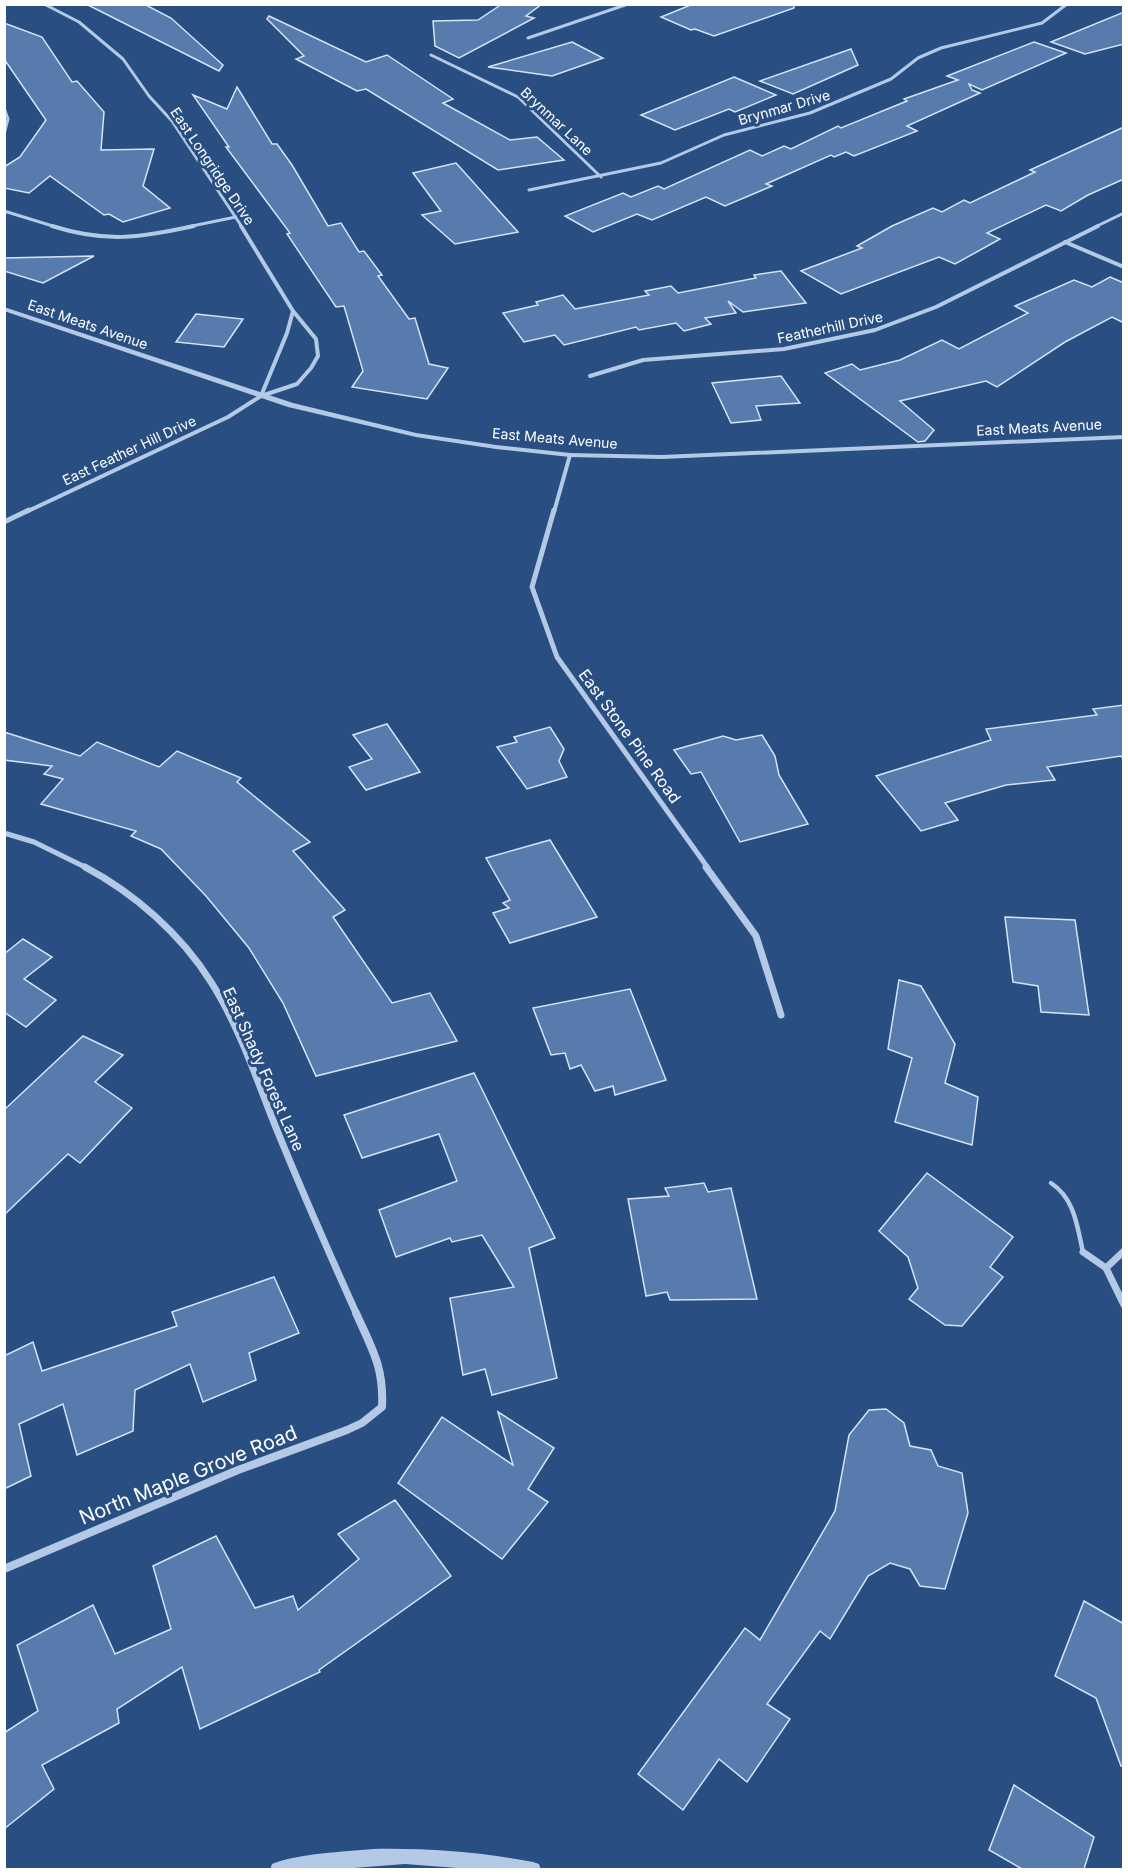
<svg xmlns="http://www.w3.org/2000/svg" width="1128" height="1874" viewBox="0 0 1128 1874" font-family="Inter,sans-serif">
  <rect width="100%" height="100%" fill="#294f82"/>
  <g fill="#567bac" stroke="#d6e3f5" stroke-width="1.5">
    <polygon points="86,4 144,4 171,18 223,65 219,71"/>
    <polygon points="502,4 542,4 526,16 534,18 459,58 435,46 433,21 478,20"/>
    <polygon points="693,4 794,4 794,8 714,36 695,29 691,30 661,17"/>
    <polygon points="1124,12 1124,44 1085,54 1051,42"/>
    <polygon points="269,16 366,62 387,55 453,99 443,103 510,140 537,137 564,160 498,170 366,89 357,91 296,59 304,56 267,19"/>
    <polygon points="4,23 42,37 72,82 77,81 104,112 101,150 154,149 143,186 170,208 123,222 109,214 104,215 50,176 29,193 4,188 4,167 20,157 46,120 4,59"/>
    <polygon points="572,42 603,58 552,76 488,67"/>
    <polygon points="1034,42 1066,53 982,90 969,84 972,90 980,93 907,126 917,131 854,156 846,152 834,157 831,155 766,184 772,186 725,206 706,197 652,220 637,214 593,232 565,216 623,193 631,197 658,186 664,189 750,150 762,156 784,146 791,149 838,126 841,128 907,101 904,99 958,80 947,76"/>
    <polygon points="851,49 858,65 793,94 760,81"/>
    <polygon points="734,77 776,95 735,112 729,109 675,130 641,115"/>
    <polygon points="237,87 272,144 277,144 292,165 328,226 341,223 359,252 364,251 382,275 378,276 409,319 415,318 429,364 448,368 427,399 352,387 363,371 344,306 336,307 287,234 290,233 226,147 229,147 193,95 227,109"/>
    <polygon points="1124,127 1124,179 1088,195 1061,211 1046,205 987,233 1000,239 955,264 939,257 841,294 801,271 862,248 857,246 892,226 933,208 942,212 964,200 970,203 1035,172 1030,170"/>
    <polygon points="456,163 518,232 455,244 422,215 441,211 413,173"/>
    <polygon points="94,256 43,283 4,271 4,258"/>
    <polygon points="781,271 806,303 743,312 728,301 736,313 705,318 711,324 684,331 676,323 639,330 636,327 564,345 555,335 524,342 503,313 538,305 536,302 563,295 575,309 649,295 645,291 671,286 678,293 756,278 754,275"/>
    <polygon points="1110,277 1124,283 1124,323 1112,317 1065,342 997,387 986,381 900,401 934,430 925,441 918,442 825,373 852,364 860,370 900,360 942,340 959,349 1028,313 1015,306 1074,280 1092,287"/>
    <polygon points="196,314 243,319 224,347 176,342"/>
    <polygon points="781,376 800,403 756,406 761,420 731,423 712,383"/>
    <polygon points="1124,705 1124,760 1121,756 1047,767 1055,780 1006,785 945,803 958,820 921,831 876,776 991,740 986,729 1097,715 1093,709"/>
    <polygon points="387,724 420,772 366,790 349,767 372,759 353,735"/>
    <polygon points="550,727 564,749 559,761 567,777 527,789 497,747 517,742 514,737"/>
    <polygon points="4,732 80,756 97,742 159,767 177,751 241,778 237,782 310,842 293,851 345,910 333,917 392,1003 430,993 457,1041 316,1076 283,1003 249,948 206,896 161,849 131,836 136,831 41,804 63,779 44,774 52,766 4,760"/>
    <polygon points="762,735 775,756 779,775 808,824 740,842 701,772 691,774 674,750 723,736 736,740"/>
    <polygon points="550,840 597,917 510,943 493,913 509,908 503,903 510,900 486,858"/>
    <polygon points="1005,917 1075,920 1089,1015 1041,1012 1038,986 1013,982"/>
    <polygon points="23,939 52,957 24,979 56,1000 26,1027 4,1012 4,954"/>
    <polygon points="899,980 921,986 955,1044 945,1083 978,1097 972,1145 895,1122 912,1058 888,1049"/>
    <polygon points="630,989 666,1080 615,1095 613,1086 595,1091 581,1065 570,1069 565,1053 551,1055 533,1008"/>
    <polygon points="83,1036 123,1055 95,1082 132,1108 80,1163 68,1154 4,1215 4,1110"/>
    <polygon points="474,1073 555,1238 529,1248 557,1378 492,1395 485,1369 463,1375 450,1298 514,1287 482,1235 452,1242 450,1238 396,1257 379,1210 457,1181 439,1134 362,1158 344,1115"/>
    <polygon points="927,1173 1013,1237 990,1267 1003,1277 962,1326 945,1325 909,1299 918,1288 908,1257 879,1231"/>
    <polygon points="704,1183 708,1192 731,1188 757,1299 670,1300 667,1292 646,1296 628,1199 669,1196 665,1188"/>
    <polygon points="274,1277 299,1333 249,1353 256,1380 203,1402 190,1364 135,1390 133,1431 77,1455 63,1404 19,1424 31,1476 4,1489 4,1356 33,1342 42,1371 177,1326 172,1312"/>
    <polygon points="886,1409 904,1423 910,1446 931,1450 938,1466 962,1473 968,1513 945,1589 920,1586 910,1569 890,1563 868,1576 830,1639 820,1631 767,1704 790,1719 747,1782 719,1759 683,1810 638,1774 745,1628 760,1640 835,1511 849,1435 869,1410"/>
    <polygon points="498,1412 554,1448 528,1489 548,1502 502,1559 398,1483 442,1417 513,1465"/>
    <polygon points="395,1500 451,1576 319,1670 320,1672 200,1729 182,1667 117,1709 119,1723 42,1765 54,1789 4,1829 4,1733 38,1711 17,1645 93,1605 115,1654 171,1629 153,1566 216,1536 255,1608 293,1596 298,1610 359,1559 338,1534"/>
    <polygon points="1084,1601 1124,1624 1124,1765 1121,1766 1096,1698 1055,1676"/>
    <polygon points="1014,1785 1094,1837 1084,1869 1022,1869 989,1850"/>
  </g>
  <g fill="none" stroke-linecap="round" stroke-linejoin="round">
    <path stroke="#b3c9e6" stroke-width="4.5" d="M1051 1183C1075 1199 1077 1226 1083 1252"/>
    <g stroke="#b3c9e6" stroke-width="3">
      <polyline points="44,4 79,22 123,59 149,96 172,121 242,227"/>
      <polyline points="528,38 628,4"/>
      <polyline points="431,55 518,97 601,177"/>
      <polyline points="4,108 8,119 4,134"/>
      <polyline points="529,190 661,163 724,135 810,113 891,79 918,58 941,48 1042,23 1067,4"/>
      <polyline points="4,211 56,227"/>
      <polyline points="187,227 236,217"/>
      <polyline points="1095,227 1124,213"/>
    </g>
    <g stroke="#b3c9e6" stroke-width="4">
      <path d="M52 226C106 243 139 238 194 226"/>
      <polyline points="1065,242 1124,267"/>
      <polyline points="590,376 643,360 784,349 875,330 936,307 1098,226"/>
      <polyline points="261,396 287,333 293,311"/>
      <polyline points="26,512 228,417 261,396 297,384 311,368 318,356 316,339 293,311 241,226"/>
      <polyline points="554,512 570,455"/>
    </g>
    <g stroke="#b3c9e6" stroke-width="5">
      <polyline points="554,510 532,587 557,657 708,868"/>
      <polyline points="4,522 29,510"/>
      <polyline points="4,833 34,842 87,868"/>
    </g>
    <g stroke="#b3c9e6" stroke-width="7">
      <path d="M85 867C134 893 181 934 211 982 241 1029 258 1084 279 1135 304 1196 330 1255 357 1315"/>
      <polyline points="706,867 756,936 781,1015"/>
      <polyline points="1124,1251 1106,1268 1124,1305"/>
      <polyline points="1083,1252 1106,1268"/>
    </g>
    <path stroke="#b3c9e6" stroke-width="8" d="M4 1569 238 1470 347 1430 362 1423 382 1407C384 1367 372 1349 356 1313"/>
    <g fill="#b3c9e6" fill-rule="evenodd">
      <polygon points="4,307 293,403 416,433 496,445 570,453 662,455 1124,435 1124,439 662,459 570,457 496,449 416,437 288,407 4,311"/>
      <path d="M373 1849C427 1848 480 1852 533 1862L539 1864 541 1870H483L405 1864 328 1870H270L272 1864C300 1853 343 1852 373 1849Z"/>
    </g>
  </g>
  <g text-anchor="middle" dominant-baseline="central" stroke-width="6" stroke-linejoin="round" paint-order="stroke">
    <g font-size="14" fill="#fff" stroke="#294f82">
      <text transform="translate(784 107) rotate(-16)">Brynmar Drive</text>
      <text transform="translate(557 121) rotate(43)">Brynmar Lane</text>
      <text transform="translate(213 166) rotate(56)">East Longridge Drive</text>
      <text transform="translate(88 324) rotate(19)">East Meats Avenue</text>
      <text transform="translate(830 327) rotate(-12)">Featherhill Drive</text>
      <text transform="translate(1039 427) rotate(-3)">East Meats Avenue</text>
      <text transform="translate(555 438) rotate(5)">East Meats Avenue</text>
      <text transform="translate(129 450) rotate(-25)">East Feather Hill Drive</text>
    </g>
    <g font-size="16" fill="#fff" stroke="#294f82">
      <text transform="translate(630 736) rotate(54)">East Stone Pine Road</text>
      <text transform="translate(264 1069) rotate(66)">East Shady Forest Lane</text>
    </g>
    <g font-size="20" fill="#fff" stroke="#294f82">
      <text transform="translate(188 1475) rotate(-22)">North Maple Grove Road</text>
    </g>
  </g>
  <rect width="1128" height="1874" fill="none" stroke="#ffffff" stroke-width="12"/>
</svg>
